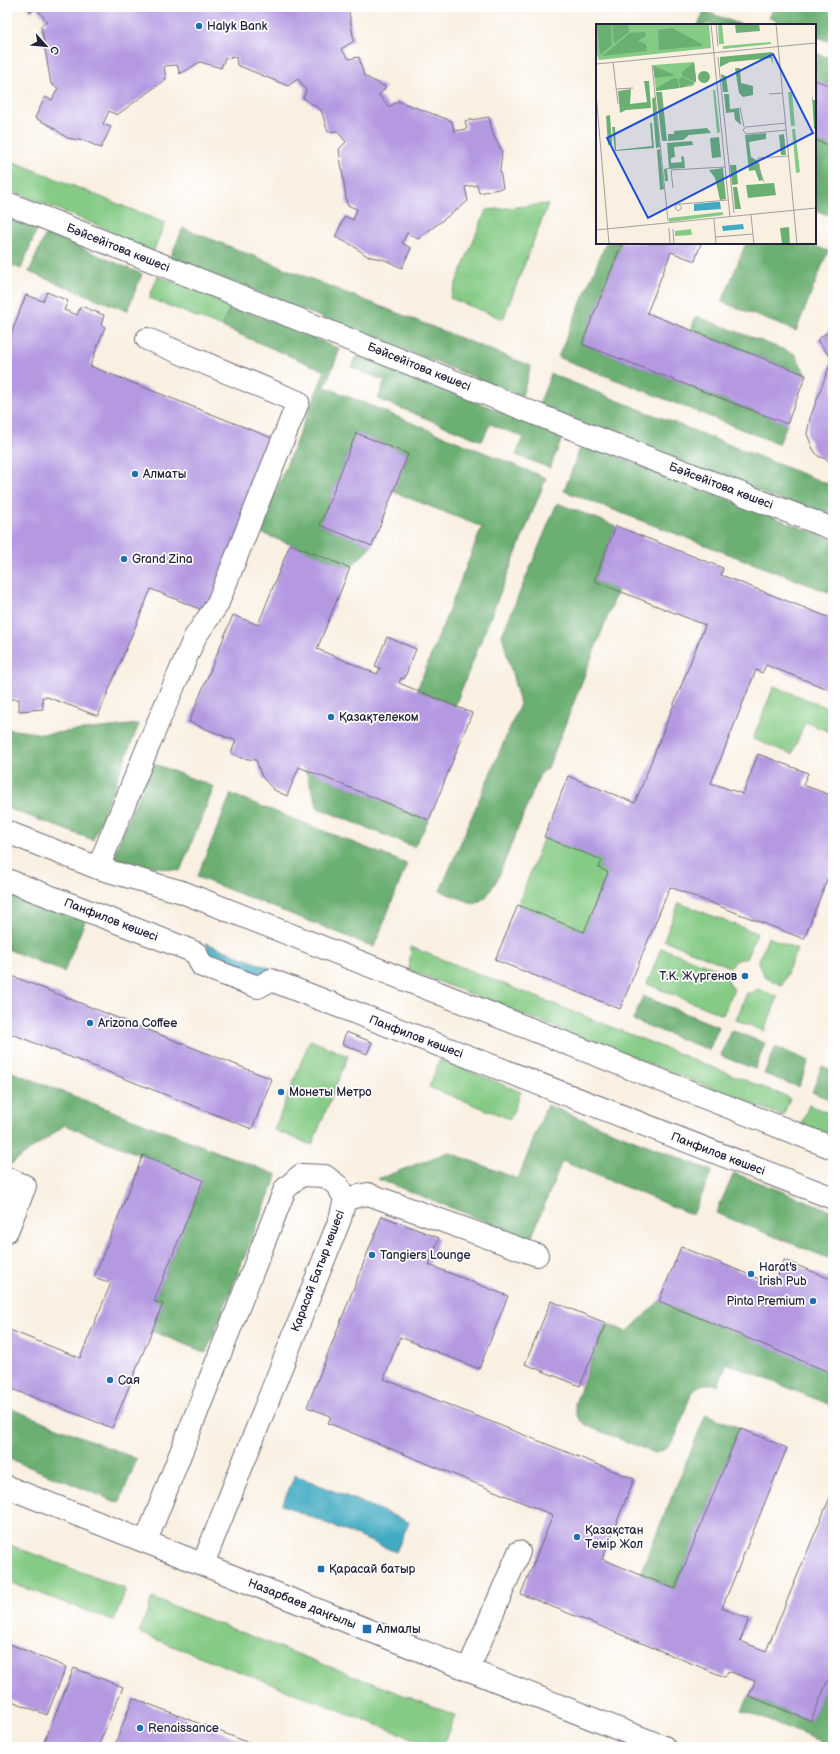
<svg xmlns="http://www.w3.org/2000/svg" width="840" height="1754" viewBox="0 0 840 1754" font-family="'Balsamiq Sans',sans-serif">
  <rect width="100%" height="100%" fill="#fff"/>
  <filter id="ink" filterUnits="userSpaceOnUse"><feTurbulence type="fractalNoise" baseFrequency=".025" numOctaves="2"/><feDisplacementMap in="SourceGraphic" scale="8" xChannelSelector="R" yChannelSelector="G"/><feConvolveMatrix kernelMatrix="1 2 1 2 8 2 1 2 1" color-interpolation-filters="sRGB"/></filter>
  <filter id="wash" filterUnits="userSpaceOnUse"><feTurbulence type="fractalNoise" baseFrequency=".012" numOctaves="4" result="noise"/><feDisplacementMap in="SourceGraphic" scale="16" xChannelSelector="R" yChannelSelector="G"/><feGaussianBlur stdDeviation="0.9" result="paint"/><feColorMatrix in="noise" values="0 0 0 0 0 0 0 0 0 0 0 0 0 0 0 0 0 1.4 0 .05"/><feComposite in="paint" operator="in"/></filter>
  <g filter="url(#wash)">
    <rect width="100%" height="100%" fill="#f9f0e2"/>
    <g fill="#85cb85" stroke="#547660">
      <polygon points="7,159 165,223 151,257 109,239 112,231 7,189"/>
      <polygon points="548,204 503,319 450,298 486,210"/>
      <polygon points="158,276 231,305 222,327 149,298"/>
      <polygon points="774,686 833,710 833,733 805,722 792,754 753,739"/>
      <polygon points="544,837 602,860 599,868 608,872 584,932 518,905"/>
      <path d="M679 903 757 933 746 959C739 958 735 961 730 967L664 940Z"/>
      <polygon points="768,937 797,949 782,985 764,977 763,972 758,963"/>
      <polygon points="411,947 790,1098 783,1116 409,970"/>
      <path d="M661 948 728 973C727 980 729 985 734 989L723 1015 647 984Z"/>
      <polygon points="758,989 778,997 764,1031 736,1020 747,993 752,993"/>
      <polygon points="310,1040 348,1056 312,1145 274,1130"/>
      <polygon points="440,1059 521,1092 510,1119 429,1087"/>
      <polygon points="809,1105 833,1115 833,1137 801,1125"/>
      <polygon points="7,1544 126,1589 114,1621 7,1581"/>
      <polygon points="152,1598 455,1715 442,1747 435,1747 139,1633"/>
    </g>
    <g fill="#6caf72" stroke="#476856">
      <polygon points="774,7 833,7 833,43 815,36 815,25 788,25 769,18"/>
      <polygon points="704,11 742,25 712,25 708,23 707,25 698,25"/>
      <polygon points="815,53 833,59 833,87 815,80"/>
      <polygon points="815,140 833,147 833,217 815,210"/>
      <polygon points="7,217 37,229 21,269 7,263"/>
      <polygon points="183,228 531,366 522,396 170,258"/>
      <polygon points="46,233 142,274 127,311 29,272"/>
      <polygon points="606,243 622,243 582,344 787,424 779,444 558,357"/>
      <polygon points="746,243 807,243 828,251 796,331 722,302"/>
      <polygon points="231,305 340,349 325,387 546,478 455,706 417,690 482,527 394,492 408,454 356,433 320,525 372,546 350,568 259,532 325,371 222,327"/>
      <polygon points="696,316 795,354 806,375 691,330"/>
      <polygon points="357,355 563,436 550,468 516,455 523,437 490,424 482,441 378,399 385,381 351,367"/>
      <polygon points="551,374 833,486 833,520 538,407"/>
      <polygon points="582,443 833,540 833,594 564,491"/>
      <polygon points="557,503 616,526 594,581 618,590 548,768 540,774 497,880 486,897 475,904 440,891 520,704 502,635"/>
      <polygon points="139,724 93,840 7,808 7,729 45,734"/>
      <polygon points="152,763 214,787 180,871 112,859"/>
      <polygon points="305,769 429,820 414,847 318,808"/>
      <polygon points="231,794 407,864 374,947 197,877"/>
      <polygon points="7,889 86,919 64,972 7,949"/>
      <polygon points="643,996 719,1027 709,1050 633,1020"/>
      <polygon points="731,1030 765,1043 755,1069 721,1056"/>
      <polygon points="775,1047 809,1061 799,1087 764,1074"/>
      <polygon points="822,1066 833,1071 833,1101 812,1092"/>
      <polygon points="7,1070 277,1175 206,1353 152,1331 163,1305 154,1301 203,1180 65,1125 7,1167"/>
      <polygon points="547,1105 712,1171 693,1215 562,1161 531,1239 378,1179 448,1152 518,1179"/>
      <polygon points="734,1173 833,1211 833,1260 716,1213"/>
      <path d="M659 1301 831 1372 833 1369V1406L727 1363 718 1385C711 1384 705 1383 699 1386 681 1396 685 1448 655 1453L590 1427C578 1420 575 1417 575 1403L606 1323 627 1332Z"/>
      <polygon points="7,1407 137,1459 119,1503 7,1458"/>
      <polygon points="706,1414 740,1428 675,1589 640,1574"/>
      <polygon points="833,1668 833,1746 742,1710 749,1696 811,1721"/>
    </g>
    <g fill="#41aac1" stroke="#32667e">
      <polygon points="206,943 272,969 257,980 211,962"/>
      <polygon points="295,1475 409,1522 396,1552 282,1505"/>
    </g>
    <g id="blocks">
      <g fill="#b499e1">
        <polygon points="27,7 150,7 151,11 166,7 348,7 354,41 341,49 349,59 359,57 364,76 386,87 379,95 389,107 398,101 452,121 454,131 467,129 465,121 489,117 493,135 502,151 500,170 503,188 479,193 477,185 465,187 468,201 418,239 407,233 402,243 411,248 402,268 385,260 367,256 352,245 335,237 345,216 353,220 357,209 347,205 339,149 346,142 337,131 328,132 321,110 303,98 306,90 298,79 288,86 237,65 236,57 225,58 221,68 200,62 180,74 177,65 164,66 166,79 117,115 109,111 103,124 111,127 101,148 85,141 67,138 51,126 35,118 45,97 52,100 58,88 51,84 41,26 47,22 36,7 31,12"/>
        <polygon points="815,80 833,87 833,147 815,140"/>
        <polygon points="622,243 701,243 695,261 671,252 647,313 806,375 787,424 582,344"/>
        <polygon points="47,292 68,301 64,310 77,315 81,306 104,315 101,325 105,327 90,366 277,440 207,612 151,589 98,716 47,697 42,697 43,709 19,711 19,699 7,699 7,338 9,339 26,295 43,301"/>
        <polygon points="833,328 833,462 818,456 813,449 807,434 810,418 832,359 817,340"/>
        <polygon points="356,433 408,454 372,546 320,525"/>
        <polygon points="616,526 723,568 721,575 833,619 833,691 766,665 762,673 756,670 711,783 743,794 758,754 808,773 803,785 833,796 833,864 804,939 670,887 620,1009 495,960 518,905 584,932 608,872 599,868 602,860 544,837 568,776 635,803 705,625 594,581"/>
        <polygon points="290,544 350,568 317,649 377,674 380,668 375,666 387,637 416,649 404,679 401,678 399,683 472,713 429,820 299,767 287,796 274,790 262,777 256,760 241,758 231,753 236,741 189,722 233,615 258,625"/>
        <polygon points="7,974 272,1079 252,1129 7,1032"/>
        <polygon points="346,1032 372,1042 367,1054 342,1044"/>
        <polygon points="143,1155 203,1180 154,1301 163,1304 112,1428 7,1387 7,1329 80,1358 111,1283 94,1277"/>
        <polygon points="382,1216 439,1238 429,1265 508,1296 479,1369 400,1337 384,1379 634,1479 602,1559 675,1589 740,1428 787,1448 722,1608 749,1619 740,1641 766,1651 833,1490 833,1668 811,1721 749,1696 755,1681 728,1671 725,1677 521,1594 553,1515 328,1423 331,1416 307,1407"/>
        <polygon points="681,1247 774,1285 784,1260 833,1280 833,1369 831,1373 659,1301"/>
        <polygon points="551,1301 606,1323 580,1386 525,1364"/>
        <polygon points="7,1643 66,1667 47,1715 7,1699"/>
        <polygon points="74,1668 123,1687 98,1747 48,1747 43,1745"/>
        <polygon points="133,1698 167,1711 260,1747 114,1747"/>
      </g>
    </g>
  </g>
  <g filter="url(#ink)">
    <use href="#blocks" fill-opacity="0" stroke="#6d6a75" stroke-width="1"/>
    <g fill="none" stroke-linecap="round" stroke-linejoin="round">
      <g stroke="#6d6a75" stroke-width="24">
        <g id="minor">
          <polyline points="7,203 576,430 833,529"/>
          <polyline points="7,832 98,868 182,892 833,1148"/>
          <polyline points="98,868 159,720 195,637 217,605 298,402 147,339"/>
          <polyline points="7,880 182,947 196,953 202,966 258,987 271,980 833,1198"/>
          <polyline points="7,1178 25,1186 7,1231"/>
          <polyline points="345,1199 368,1194 537,1255"/>
          <polyline points="146,1541 285,1189 301,1175 325,1176 338,1186 345,1199 340,1219 203,1564"/>
          <polyline points="468,1670 519,1552"/>
        </g>
      </g>
      <g stroke="#6d6a75" stroke-width="24">
        <polyline id="major" points="7,1487 664,1747"/>
      </g>
      <use href="#minor" stroke="#fff" stroke-width="22"/>
      <use href="#major" stroke="#fff" stroke-width="22"/>
    </g>
  </g>
  <g fill="#1f6fb2" stroke="#fff" stroke-width="1.5">
    <circle cx="199" cy="26" r="4"/>
    <circle cx="135" cy="474" r="4"/>
    <circle cx="124" cy="559" r="4"/>
    <circle cx="331" cy="717" r="4"/>
    <circle cx="745" cy="976" r="4"/>
    <circle cx="90" cy="1023" r="4"/>
    <circle cx="281" cy="1092" r="4"/>
    <circle cx="372" cy="1255" r="4"/>
    <circle cx="751" cy="1274" r="4"/>
    <circle cx="813" cy="1301" r="4"/>
    <circle cx="110" cy="1380" r="4"/>
    <circle cx="577" cy="1537" r="4"/>
    <rect x="317" y="1565" width="8" height="8" rx="2"/>
    <rect x="362" y="1624" width="10" height="10" rx="2"/>
    <circle cx="140" cy="1728" r="4"/>
  </g>
  <g text-anchor="middle" dominant-baseline="central" stroke-width="3.5" stroke-linejoin="round" paint-order="stroke">
    <g font-size="12" fill="#22223b" stroke="#fff" text-anchor="start">
      <text x="207" y="26">Halyk Bank</text>
      <text x="143" y="474">Алматы</text>
      <text x="132" y="559">Grand Zina</text>
      <text x="339" y="717">Қазақтелеком</text>
      <text x="737" y="976" text-anchor="end">Т.К. Жүргенов</text>
      <text x="98" y="1023">Arizona Coffee</text>
      <text x="289" y="1092">Монеты Метро</text>
      <text x="380" y="1255">Tangiers Lounge</text>
      <text x="759" y="1267">Harat's<tspan x="759" dy="14">Irish Pub</tspan></text>
      <text x="805" y="1301" text-anchor="end">Pinta Premium</text>
      <text x="118" y="1380">Сая</text>
      <text x="585" y="1530">Қазақстан<tspan x="585" dy="14">Темір Жол</tspan></text>
      <text x="329" y="1569">Қарасай батыр</text>
      <text x="376" y="1629">Алмалы</text>
      <text x="148" y="1728">Renaissance</text>
    </g>
    <g font-size="12" fill="#22223b" stroke="#fff">
      <text transform="translate(118 248) rotate(22)">Бәйсейітова көшесі</text>
      <text transform="translate(419 367) rotate(22)">Бәйсейітова көшесі</text>
      <text transform="translate(721 486) rotate(21)">Бәйсейітова көшесі</text>
      <text transform="translate(111 920) rotate(21)">Панфилов көшесі</text>
      <text transform="translate(416 1037) rotate(21)">Панфилов көшесі</text>
      <text transform="translate(718 1154) rotate(21)">Панфилов көшесі</text>
      <text transform="translate(318 1271) rotate(-69)">Қарасай Батыр көшесі</text>
      <text transform="translate(302 1604) rotate(22)">Назарбаев даңғылы</text>
    </g>
  </g>
  <g transform="translate(596 24)">
    <rect width="220" height="220" fill="#f9f0e2"/>
    <path d="M0 0H113L115 24 3 36 0 27ZM122 0H126L128 20H123ZM175 18V20L127 25V22ZM98 38 100 56 97 62 60 67 57 41ZM117 66H119L124 108 121 109ZM192 68H196L199 102H195ZM196 105H199L204 148 200 149ZM127 188V191L73 198V194ZM95 205 96 211 79 212V207Z" fill="#85cb85"/>
    <path d="M1 0H15L16 21 4 31ZM16 0H32L33 8 18 20ZM139 0H163L164 7 140 9ZM76 4 106 20V22L63 26 62 6ZM49 8 50 12 42 17 50 20 51 27 6 32 34 9ZM176 28 177 41 175 34 134 38 124 43V33ZM98 38 100 54V58L86 52V48ZM57 42 77 50V52L59 54ZM139 44H144L145 59 157 62V71L147 73 143 69ZM102 53a6 6 0 1 1 12 0a6 6 0 1 1-12 0ZM125 50 130 52 132 68H127ZM86 53 99 59 84 64 83 55ZM78 54 82 55 83 64 60 67V64ZM48 57H53L55 84 30 86 24 89 22 67 35 65 34 80 51 78ZM60 68H66L71 117H66ZM128 70H133L134 85 143 84 145 101 139 96 138 88 130 89ZM216 71 217 76H220V104L218 105ZM59 73 64 123 60 124 56 75ZM14 91 16 120 12 121 10 92ZM54 99H56L58 124 19 127 16 103H19L20 126 56 122ZM111 104 115 109 93 111 87 116 72 117V110H78V107ZM170 109V115L153 118 155 133 162 137 167 156 163 157 159 146 153 147 149 111ZM188 110 190 131H185L183 111ZM123 113 125 133 116 134 114 114ZM96 117 97 121 78 123 79 133 75 134V139L86 138 85 132 88 133 89 144 71 145 72 157H69L68 145 73 144 71 119ZM64 125 68 165 64 166 61 126ZM134 141H140L142 160 136 161ZM127 144 130 175 124 176 119 154 113 146ZM178 159 180 171 152 174 150 161ZM137 163H141L145 185H139ZM193 203 194 220H186L184 204Z" fill="#6caf72"/>
    <path d="M120 178H124L125 185 98 187V180ZM147 200 148 205 127 207 126 202Z" fill="#41aac1"/>
    <path fill="none" stroke="#a39e9f" stroke-width="1" d="M115 0 134 193M120 0 122 22M180 0 201 220M122 33 138 189M17 38 22 80M0 40 220 19M56 41 72 197M20 65 37 64M0 69 13 220M173 70 187 69M144 83 148 103M190 99 150 103 147 106 150 110 190 106M168 158 164 148 162 134 193 132M77 164 75 146 129 143M83 180 86 184 82 187 79 184 81 180H86L132 176M155 191 158 220M118 195 120 220M73 204 74 220M77 205 78 220M0 206 220 184M120 213 157 210"/>
    <path fill="#1d4ed8" fill-opacity="0.15" stroke="#1d4ed8" stroke-width="2" d="M177 30 217 109 52 194 11 114Z"/>
    <rect width="220" height="220" fill="none" stroke="#22223b" stroke-width="2"/>
  </g>
  <rect width="840" height="1754" fill="none" stroke="#fff" stroke-width="24"/>
  <g transform="translate(46 46) rotate(117)" stroke="#ffffff" stroke-width="3" paint-order="stroke">
  <path d="M0-3L7 15L0 10L-7 15Z" fill="#22223b"/>
  <text y="-6" font-size="11" font-weight="bold" text-anchor="middle" fill="#22223b">С</text>
  </g>
</svg>
